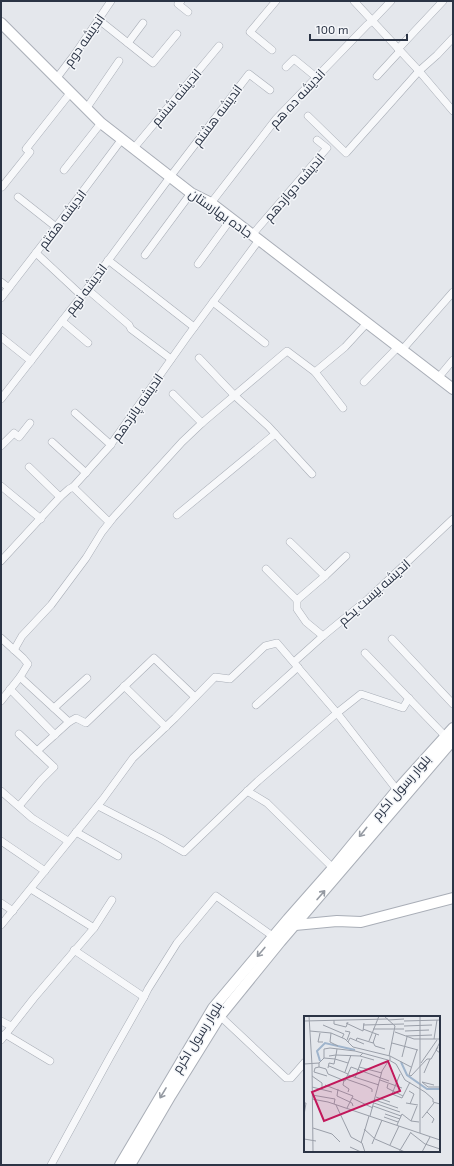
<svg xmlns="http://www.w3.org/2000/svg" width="454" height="1166" viewBox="0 0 454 1166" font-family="'Exo 2',Cairo,sans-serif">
  <rect width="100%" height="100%" fill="#e4e7ec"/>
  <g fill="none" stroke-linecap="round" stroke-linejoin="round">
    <g stroke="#a9aeb7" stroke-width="8">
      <g id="street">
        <polyline points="181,1 178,4 188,12"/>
        <polyline points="354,1 419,71 453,111"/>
        <polyline points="99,20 153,63 177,34"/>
        <polyline points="128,43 143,23"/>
        <polyline points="398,49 443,1"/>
        <polyline points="272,50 250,32 276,1"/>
        <polyline points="286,67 294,59 316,77"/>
        <polyline points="377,76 400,51"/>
        <polyline points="56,79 75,54 111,1"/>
        <polyline points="86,109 119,61"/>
        <polyline points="308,116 346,153 419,71 437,55 453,38"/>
        <polyline points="134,148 219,46"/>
        <polyline points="64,170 101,123"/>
        <polyline points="2,187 30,152 26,149 71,92"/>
        <polyline points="18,197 56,227"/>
        <polyline points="211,203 276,119 367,25 372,21 391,1"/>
        <polyline points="252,235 327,148 317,140"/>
        <polyline points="36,253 81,295"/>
        <polyline points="145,255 191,193"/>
        <polyline points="108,260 194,327"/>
        <polyline points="198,264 231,219"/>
        <polyline points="1,282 9,288"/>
        <polyline points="87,289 129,325 131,329 171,359"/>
        <polyline points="1,298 56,227 122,139"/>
        <polyline points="213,302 265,343"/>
        <polyline points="62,321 88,343"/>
        <polyline points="1,337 31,361"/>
        <polyline points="402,350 453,292"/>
        <polyline points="199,358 234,395 268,426 312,474"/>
        <polyline points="315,372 345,347 367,323"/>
        <polyline points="438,378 453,360"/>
        <polyline points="364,382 398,347"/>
        <polyline points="173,394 202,423"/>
        <polyline points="1,399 87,289 170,177 249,74 270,90"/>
        <polyline points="75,413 111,445"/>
        <polyline points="52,442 86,473"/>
        <polyline points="1,446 14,433 19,437 30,423"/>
        <polyline points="29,467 60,497"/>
        <polyline points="1,486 41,519"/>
        <polyline points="73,487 109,522"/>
        <polyline points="177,515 275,434"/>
        <polyline points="290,542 325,576"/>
        <polyline points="1,561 60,497 69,489 73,487 109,447 187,337 259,240"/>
        <polyline points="266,569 297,600 297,609 306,622 323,636"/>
        <polyline points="297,600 325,576 346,556"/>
        <polyline points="1,638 23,658 28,664 20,677 1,701"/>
        <polyline points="392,639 453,704"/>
        <polyline points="14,650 22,636 51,605 86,558 102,532 113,518 182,442 202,423 287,351 315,372 343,408"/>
        <polyline points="365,653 446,737"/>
        <polyline points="294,662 323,636 368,599 453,519"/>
        <polyline points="20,677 69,722 76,718 86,723 154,658 195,697"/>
        <polyline points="124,686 166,727"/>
        <polyline points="10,689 55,735"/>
        <polyline points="256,705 298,667"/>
        <polyline points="54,708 87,678"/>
        <polyline points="19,734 37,751"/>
        <polyline points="1,791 32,818 68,841"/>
        <polyline points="247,791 267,803 333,868"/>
        <polyline points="19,806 41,780 54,767 37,751 69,722"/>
        <polyline points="98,806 160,838 184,852 258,781 337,713 361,694 403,708 409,698"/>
        <polyline points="76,832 118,856"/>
        <polyline points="1,841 45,871"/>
        <polyline points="31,889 94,928"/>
        <polyline points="1,903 13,911"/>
        <polyline points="1,925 103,799 133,758 175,718 215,677 230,679 265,646 277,643 337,713 397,790"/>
        <polyline points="74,950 144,997"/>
        <polyline points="220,1016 286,1078 291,1078 305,1062"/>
        <polyline points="1,1021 11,1026"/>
        <polyline points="5,1034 50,1061"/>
        <polyline points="1,1040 34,998 94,928 112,900"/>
        <polyline points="51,1165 110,1057 144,997 148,989 177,943 216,896 274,937"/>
      </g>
    </g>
    <g stroke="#a9aeb7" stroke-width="12">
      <g id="secondary">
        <polyline points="1,23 101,123 191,193 211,203 453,389"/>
        <polyline points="295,925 337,921 361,922 453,898"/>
        <polyline points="120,1165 213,1008 288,919 333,868 397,790 453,728"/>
        <polyline points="130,1165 171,1095 220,1016 280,942 453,740"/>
      </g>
    </g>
    <use href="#street" stroke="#f7f8fa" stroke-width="7"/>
    <use href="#secondary" stroke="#fff" stroke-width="10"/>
  </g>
  <defs><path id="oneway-shaft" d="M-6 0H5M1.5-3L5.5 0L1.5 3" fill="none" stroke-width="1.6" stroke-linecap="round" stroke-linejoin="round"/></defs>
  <g stroke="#959aa2">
    <use href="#oneway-shaft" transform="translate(363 832) rotate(129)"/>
    <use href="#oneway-shaft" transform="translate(321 895) rotate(-49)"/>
    <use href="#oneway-shaft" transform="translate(261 952) rotate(130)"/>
    <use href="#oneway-shaft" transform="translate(163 1093) rotate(121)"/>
  </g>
  <g text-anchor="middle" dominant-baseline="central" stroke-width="3" stroke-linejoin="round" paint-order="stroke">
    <g font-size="13" fill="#2b3445" stroke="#f4f6f9">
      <text transform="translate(84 40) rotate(-55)">اندیشه دوم</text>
      <text transform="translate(176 97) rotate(-50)">اندیشه ششم</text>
      <text transform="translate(297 98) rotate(-47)">اندیشه ده هم</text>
      <text transform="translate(217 115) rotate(-53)">اندیشه هشتم</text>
      <text transform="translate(294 187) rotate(-49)">اندیشه دوازدهم</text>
      <text transform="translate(221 213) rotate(35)">جاده بهارستان</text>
      <text transform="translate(62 219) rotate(-53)">اندیشه هفتم</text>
      <text transform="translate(86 289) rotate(-53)">اندیشه نهم</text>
      <text transform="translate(137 407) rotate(-55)">اندیشه پانزدهم</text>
      <text transform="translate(374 592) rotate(-42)">اندیشه بیست یکم</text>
      <text transform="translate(401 787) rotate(-49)">بلوار رسول اکرم</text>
      <text transform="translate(197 1037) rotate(-58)">بلوار رسول اکرم</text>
    </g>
  </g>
  <g transform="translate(304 1016)">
    <rect width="136" height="136" fill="#e4e7ec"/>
    <path fill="none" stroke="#9fb4cc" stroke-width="2" d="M16 45 13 35 21 27 51 34M97 46 103 59 123 73H136"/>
    <path fill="none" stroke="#9a9fa9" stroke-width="1" d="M5 0 8 49M80 0 91 10 85 40M116 0V117M30 4V8L42 11 44 6M84 4 100 3M0 5 84 3M100 5 136 4M42 7 59 15 60 7M19 9 40 18 38 22M59 9 100 8M100 10 128 9M59 13 75 19M69 13H100M6 15 27 17 41 23 49 31 86 40V44M41 15 46 16 43 24M101 15 125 14M91 16 110 23H136M16 17 14 26H19M27 17 26 26 34 30M102 20 128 19M130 23 133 4M52 25 53 22 69 27 72 18M65 25 75 0M44 26 46 22 60 28M69 26 71 30 81 33M136 26 132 34 136 37M88 27 114 34M113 34 105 59 107 60 123 43H127L134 31M25 40 32 39 33 33M56 40 70 44M86 40 107 51M98 41 103 21M20 42V33L26 32 51 35 84 44M31 43 44 47M15 47 20 42 31 43 32 39 56 40 59 37M117 47 133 24M0 48 15 47V51L22 53 24 58 41 65 47 51 85 65M8 49 9 136M25 50 44 58M15 51 11 52 10 56 23 60M55 51 78 57M24 52 25 47 30 48 31 43M41 56 47 39M120 57 126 43M96 58 88 78 98 82 106 66M44 59 75 69M8 60 18 67V73M51 62 58 43M42 63 62 70 68 73V76M40 64 39 69 45 73 44 76M76 64 98 72M118 66 124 71H136M118 66 130 69M84 68 83 72 99 80M21 69 49 80 43 92M8 71 28 76M34 73 33 80 48 87 49 90M105 75 110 78 106 88M8 79 31 83 30 88M72 81 86 86M48 82 69 92M8 83 24 86 136 124M71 84 94 92M0 87H2L0 99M70 87 96 96M102 87 114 89M32 89 47 121 58 127 61 136M69 90 97 100M113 90 107 105 115 106M123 96 130 103 128 107M81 98 96 103M66 100 78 55 85 44 92 48 101 64 121 76 129 83V86L136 88M80 101 94 106M118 102 130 87M93 109 98 98 107 105M9 112 28 118 36 126M60 113 71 123 101 136M107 117 121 128 136 133M0 123 12 125M57 127 65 100M68 128 78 104M86 129 95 110M46 131 57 136M95 136 107 116M118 136 126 121"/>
    <path fill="#c2185b" fill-opacity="0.15" stroke="#c2185b" stroke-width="2" d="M84 45 96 75 20 105 8 76Z"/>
    <rect width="136" height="136" fill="none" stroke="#2b3445" stroke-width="2"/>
  </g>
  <rect width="454" height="1166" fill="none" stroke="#2b3445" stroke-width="4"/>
  <path d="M310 34v6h97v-6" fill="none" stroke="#2b3445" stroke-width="2"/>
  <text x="316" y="34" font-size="12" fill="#2b3445" stroke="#f4f6f9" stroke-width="3" paint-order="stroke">100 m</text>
</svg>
